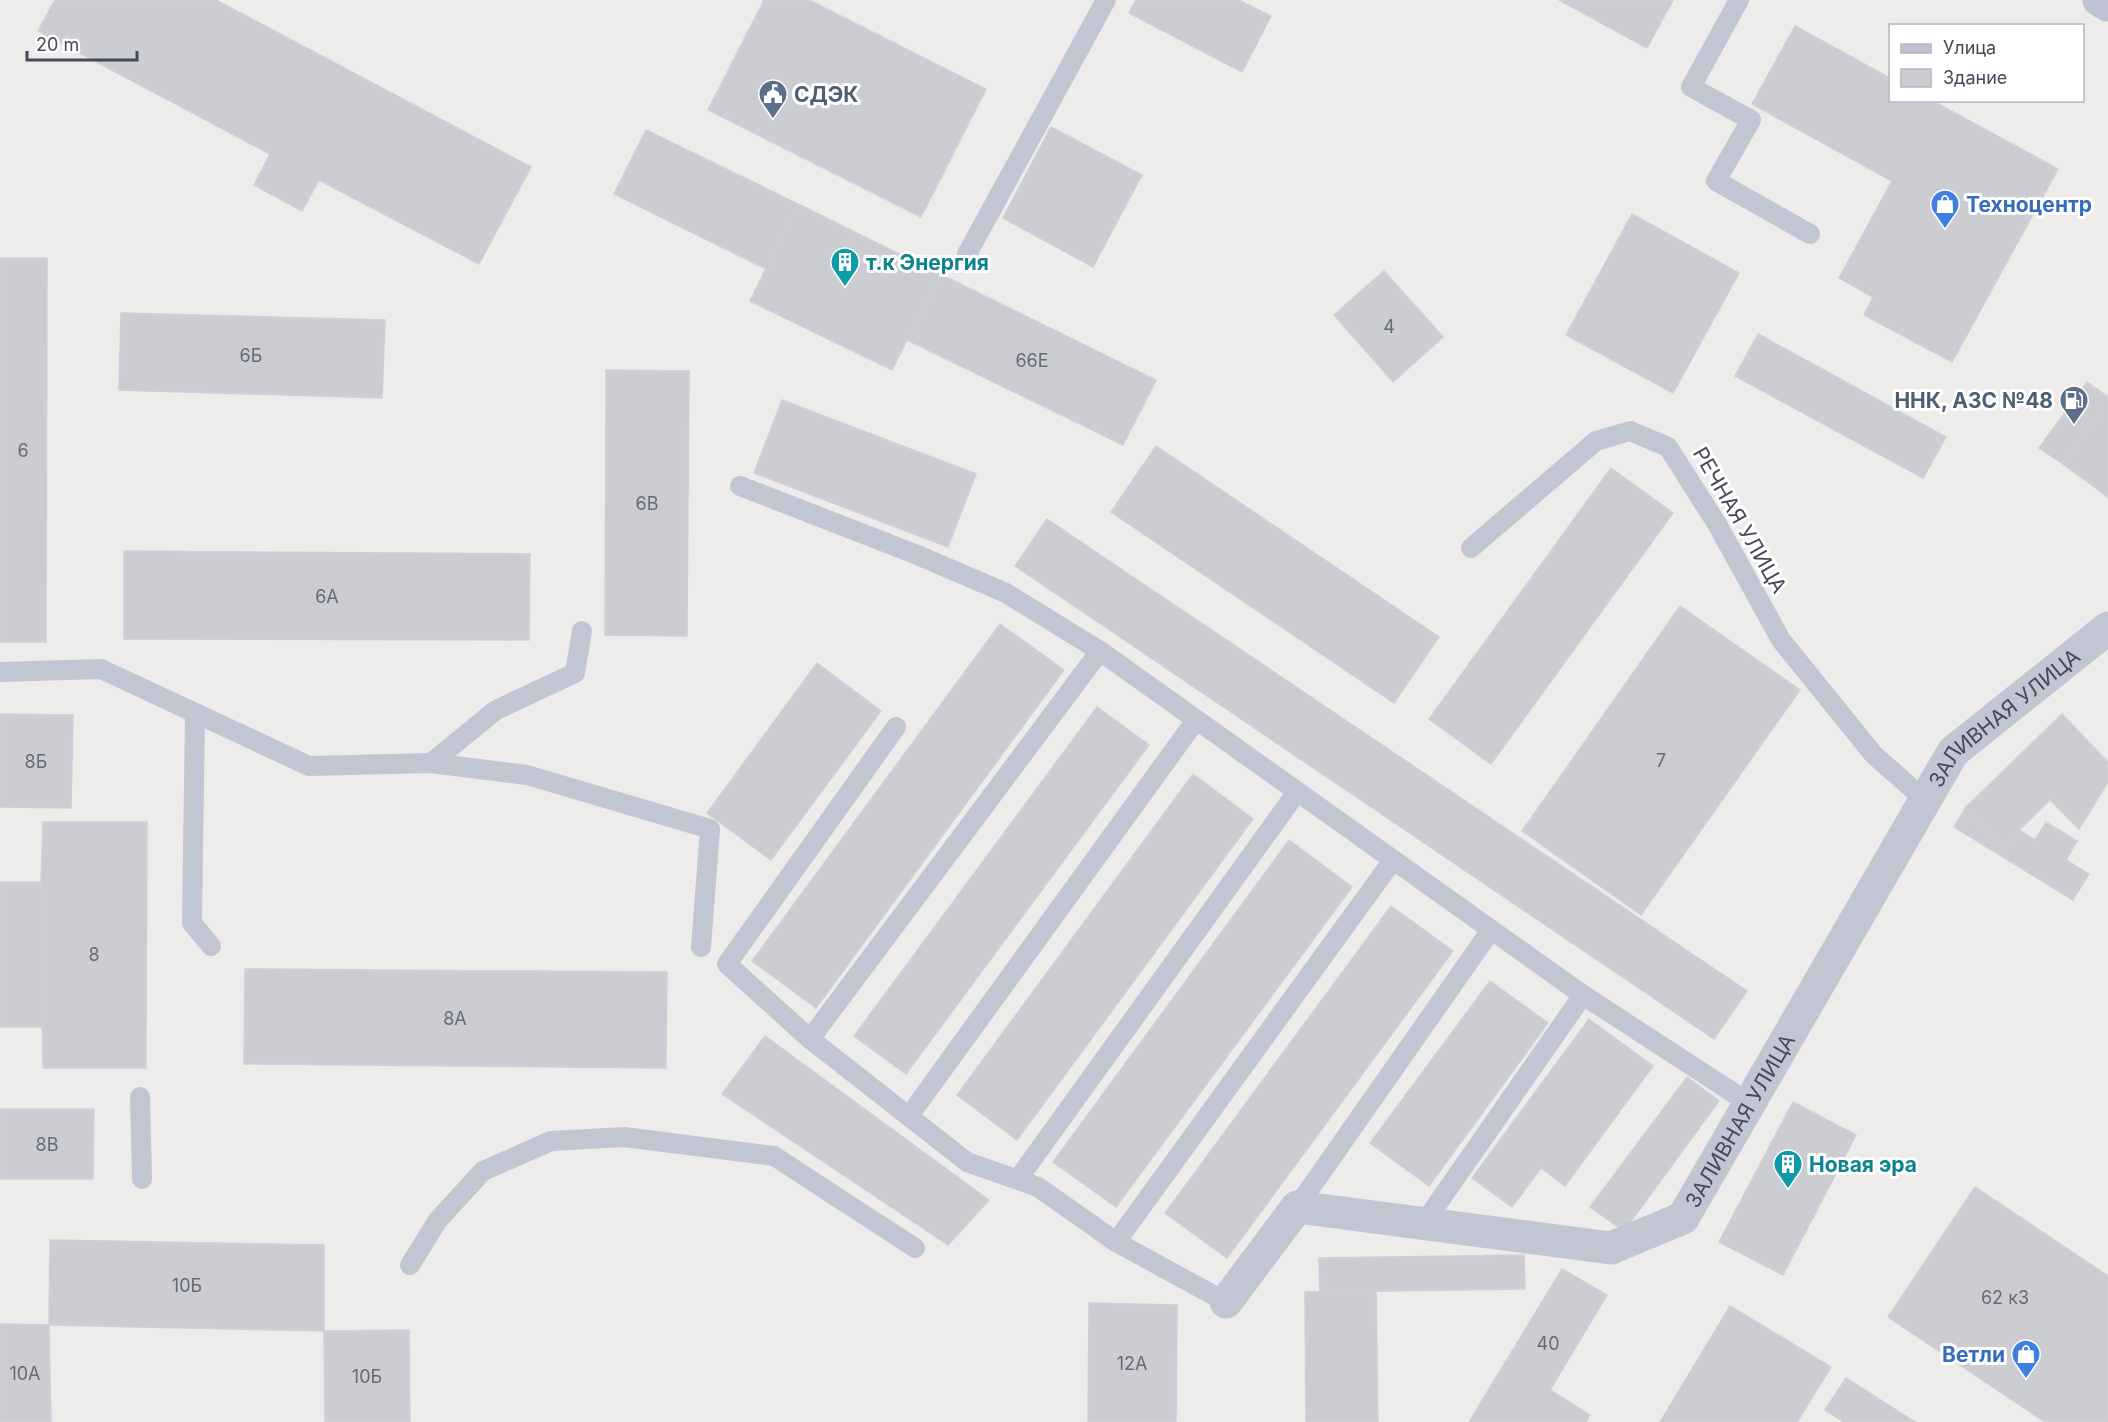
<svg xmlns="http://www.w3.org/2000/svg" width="2108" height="1422" viewBox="0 0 2108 1422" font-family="Inter,sans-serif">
  <rect width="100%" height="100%" fill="#eeeceb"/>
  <g fill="#ccccd3" stroke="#d0cfd7" stroke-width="1.5">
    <polygon points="55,0 216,0 531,167 479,264 319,180 302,211 254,185 270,154 38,31"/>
    <polygon points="764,0 809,0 986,89 921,217 708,110"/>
    <polygon points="1136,0 1239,0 1271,16 1242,72 1129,13"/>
    <polygon points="1559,0 1673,0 1647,48"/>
    <polygon points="1795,26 1890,78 1890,100 1931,100 2058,169 1952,362 1864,315 1873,297 1839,278 1892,181 1752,104"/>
    <polygon points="1051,127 1142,175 1093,267 1003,218"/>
    <polygon points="646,130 798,204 766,269 614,194"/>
    <polygon points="798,204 940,274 892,370 750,301"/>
    <polygon points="1632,214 1739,273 1673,393 1566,335"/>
    <polygon points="0,258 47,258 46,642 0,642"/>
    <polygon points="1384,271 1443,337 1393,382 1334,315"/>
    <polygon points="940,274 1156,380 1123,445 907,340"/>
    <polygon points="121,313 385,320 382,398 119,390"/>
    <polygon points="1758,334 1946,437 1923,478 1735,376"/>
    <polygon points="606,370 689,371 687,636 605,635"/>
    <polygon points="2087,382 2108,397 2108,401 2063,464 2039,448"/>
    <polygon points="782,400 976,474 948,547 754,473"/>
    <polygon points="2108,401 2108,497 2063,464"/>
    <polygon points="1156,446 1439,637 1394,703 1111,512"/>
    <polygon points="1611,468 1673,513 1491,764 1429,719"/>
    <polygon points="1047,519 1747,991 1714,1039 1015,566"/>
    <polygon points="124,551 530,554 529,640 124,639"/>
    <polygon points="1680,606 1800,690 1641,915 1522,831"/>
    <polygon points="1000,624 1064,670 816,1008 752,961"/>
    <polygon points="817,663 881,711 771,860 707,813"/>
    <polygon points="1097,707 1149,745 906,1074 854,1036"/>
    <polygon points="0,714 73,715 71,808 0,807"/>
    <polygon points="2062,714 2108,762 2108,782 2079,829 2050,800 2003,846 1966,807"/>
    <polygon points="1193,774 1253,819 1017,1140 957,1095"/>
    <polygon points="1966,807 2003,846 2019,830 2035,840 2046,822 2077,841 2066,860 2089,874 2073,900 1954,827"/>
    <polygon points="43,822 147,822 146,1068 43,1068 41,882"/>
    <polygon points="1289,840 1352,887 1116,1207 1053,1162"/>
    <polygon points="0,882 41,882 43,1027 0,1027"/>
    <polygon points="1391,906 1453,951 1227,1258 1165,1213"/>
    <polygon points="245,969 667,972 666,1068 244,1064"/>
    <polygon points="1490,981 1548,1023 1429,1186 1370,1143"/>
    <polygon points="1589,1019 1653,1066 1565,1186 1541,1168 1512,1207 1472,1178"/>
    <polygon points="765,1036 989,1200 948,1245 722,1094"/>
    <polygon points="1687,1077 1719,1101 1624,1231 1590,1207"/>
    <polygon points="1793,1102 1856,1135 1783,1275 1719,1242"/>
    <polygon points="0,1109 94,1109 93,1179 0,1179"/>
    <polygon points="1975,1187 2108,1276 2108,1422 2045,1422 1888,1317"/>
    <polygon points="50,1240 324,1245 324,1331 49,1325"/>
    <polygon points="1524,1255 1525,1289 1320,1292 1319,1258"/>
    <polygon points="1562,1269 1607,1295 1550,1390 1590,1415 1586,1422 1469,1422"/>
    <polygon points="1376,1291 1378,1422 1306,1422 1305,1292"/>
    <polygon points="1089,1303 1177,1305 1176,1422 1088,1422"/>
    <polygon points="1730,1306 1831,1367 1797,1422 1660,1422"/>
    <polygon points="0,1324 49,1325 51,1422 0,1422"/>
    <polygon points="409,1330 410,1422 325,1422 324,1331"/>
    <polygon points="1846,1378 1915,1422 1844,1422 1825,1410"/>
  </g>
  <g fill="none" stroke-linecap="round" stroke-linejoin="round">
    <g stroke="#c2c6d3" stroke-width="20">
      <polyline points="1739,0 1691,87 1751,120 1716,181 1810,234"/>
      <polyline points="967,254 1106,0"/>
      <polyline points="740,486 915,554 1006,593 1100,651 1583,995 1749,1103"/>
      <polyline points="1471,548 1596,441 1630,431 1668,447 1717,524 1781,640 1874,755 1925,800"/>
      <polyline points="1100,651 810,1039 967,1162 1038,1187 1116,1242 1226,1302"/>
      <polyline points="0,672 101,669 309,766 431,763 527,775 710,829 701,947"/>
      <polyline points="195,713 192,923 211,946"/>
      <polyline points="431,763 496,710 575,673 582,631"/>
      <polyline points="810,1039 727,964 896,727"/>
      <polyline points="140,1097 142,1179"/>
      <polyline points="909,1116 1196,720"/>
      <polyline points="1018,1179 1297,792"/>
      <polyline points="1297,1207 1491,930"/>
      <polyline points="1424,1223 1583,995"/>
      <polyline points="1116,1242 1393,860"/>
      <polyline points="410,1265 438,1220 483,1171 551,1141 624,1137 774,1156 915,1248"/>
    </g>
    <path stroke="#c2c6d3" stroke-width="33" id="s1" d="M1226 1302 1297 1207 1611 1248 1683 1218 1953 752 2108 628"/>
    <polyline stroke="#bec2d4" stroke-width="33" points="2099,0 2108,5"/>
  </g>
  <defs>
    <g id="civic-pin" transform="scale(1.5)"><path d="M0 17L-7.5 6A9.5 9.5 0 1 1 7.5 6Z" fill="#5c6f8a" stroke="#fff"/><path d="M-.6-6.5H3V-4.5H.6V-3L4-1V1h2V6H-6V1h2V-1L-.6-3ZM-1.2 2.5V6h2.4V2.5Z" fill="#fff"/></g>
    <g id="shop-pin" transform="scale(1.5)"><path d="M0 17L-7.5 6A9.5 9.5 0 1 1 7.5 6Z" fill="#3f7fe0" stroke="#fff"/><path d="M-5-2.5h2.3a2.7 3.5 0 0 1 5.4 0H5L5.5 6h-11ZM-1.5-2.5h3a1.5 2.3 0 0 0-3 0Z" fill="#fff"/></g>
    <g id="building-pin" transform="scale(1.5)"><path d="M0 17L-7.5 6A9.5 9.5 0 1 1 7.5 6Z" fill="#0f9aa8" stroke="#fff"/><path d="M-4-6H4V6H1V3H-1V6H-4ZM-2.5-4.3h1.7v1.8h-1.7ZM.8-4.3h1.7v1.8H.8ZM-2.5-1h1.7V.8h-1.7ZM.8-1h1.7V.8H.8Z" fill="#fff"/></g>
    <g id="fuel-pin" transform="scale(1.5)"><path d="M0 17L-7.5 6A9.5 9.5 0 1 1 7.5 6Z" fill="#5c6f8a" stroke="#fff"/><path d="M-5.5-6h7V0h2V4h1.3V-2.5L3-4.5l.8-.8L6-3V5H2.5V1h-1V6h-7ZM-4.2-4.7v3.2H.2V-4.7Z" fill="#fff"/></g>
  </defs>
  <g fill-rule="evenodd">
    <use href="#civic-pin" x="773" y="94"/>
    <use href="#shop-pin" x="1945" y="204"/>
    <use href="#building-pin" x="845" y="262"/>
    <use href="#fuel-pin" x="2074" y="400"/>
    <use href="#building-pin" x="1788" y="1164"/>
    <use href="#shop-pin" x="2026" y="1354"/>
  </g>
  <g text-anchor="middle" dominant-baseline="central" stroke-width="6" stroke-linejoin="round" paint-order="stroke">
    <g font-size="18" fill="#676a77">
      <text x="1389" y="326">4</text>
      <text x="251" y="355">6Б</text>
      <text x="1032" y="360">66Е</text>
      <text x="23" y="450">6</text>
      <text x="647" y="503">6В</text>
      <text x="327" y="596">6А</text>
      <text x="1661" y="760">7</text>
      <text x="36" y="761">8Б</text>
      <text x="94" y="954">8</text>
      <text x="455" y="1018">8А</text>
      <text x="47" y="1144">8В</text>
      <text x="187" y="1285">10Б</text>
      <text x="2005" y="1297">62 к3</text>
      <text x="1548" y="1343">40</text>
      <text x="1132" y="1363">12А</text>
      <text x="25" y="1373">10А</text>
      <text x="367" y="1376">10Б</text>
    </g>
    <g font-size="21" font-weight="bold" fill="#4e5e75" stroke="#fff" text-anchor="start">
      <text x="794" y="94">СДЭК</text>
      <text x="2053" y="400" text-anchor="end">ННК, АЗС №48</text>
    </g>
    <g font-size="21" font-weight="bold" fill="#366cbe" stroke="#fff" text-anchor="start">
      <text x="1966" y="204">Техноцентр</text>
      <text x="2005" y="1354" text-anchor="end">Ветли</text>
    </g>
    <g font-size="21" font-weight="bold" fill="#0d838f" stroke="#fff" text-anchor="start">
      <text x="866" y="262">т.к Энергия</text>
      <text x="1809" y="1164">Новая эра</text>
    </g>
    <g font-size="21" fill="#454958" stroke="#fff">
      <text transform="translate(1740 520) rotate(60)">РЕЧНАЯ УЛИЦА</text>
      <text stroke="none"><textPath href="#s1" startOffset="1112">ЗАЛИВНАЯ УЛИЦА</textPath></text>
      <text stroke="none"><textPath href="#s1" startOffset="626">ЗАЛИВНАЯ УЛИЦА</textPath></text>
    </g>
  </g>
  <rect x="1889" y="24" width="195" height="78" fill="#ffffff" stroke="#b5b6bc" stroke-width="1.5"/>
  <rect x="1901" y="44" width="30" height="9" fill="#bec2d4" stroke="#b5b6bc" stroke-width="1.5"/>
  <text x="1943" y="54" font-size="18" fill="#454958">Улица</text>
  <rect x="1901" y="69" width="30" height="18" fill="#ccccd3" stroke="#b5b6bc" stroke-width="1.5"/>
  <text x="1943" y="84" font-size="18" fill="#454958">Здание</text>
  <path d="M27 51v9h110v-9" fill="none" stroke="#454958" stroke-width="3"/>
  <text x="36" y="51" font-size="18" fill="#454958" stroke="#ffffff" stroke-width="4.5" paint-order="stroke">20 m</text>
</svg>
